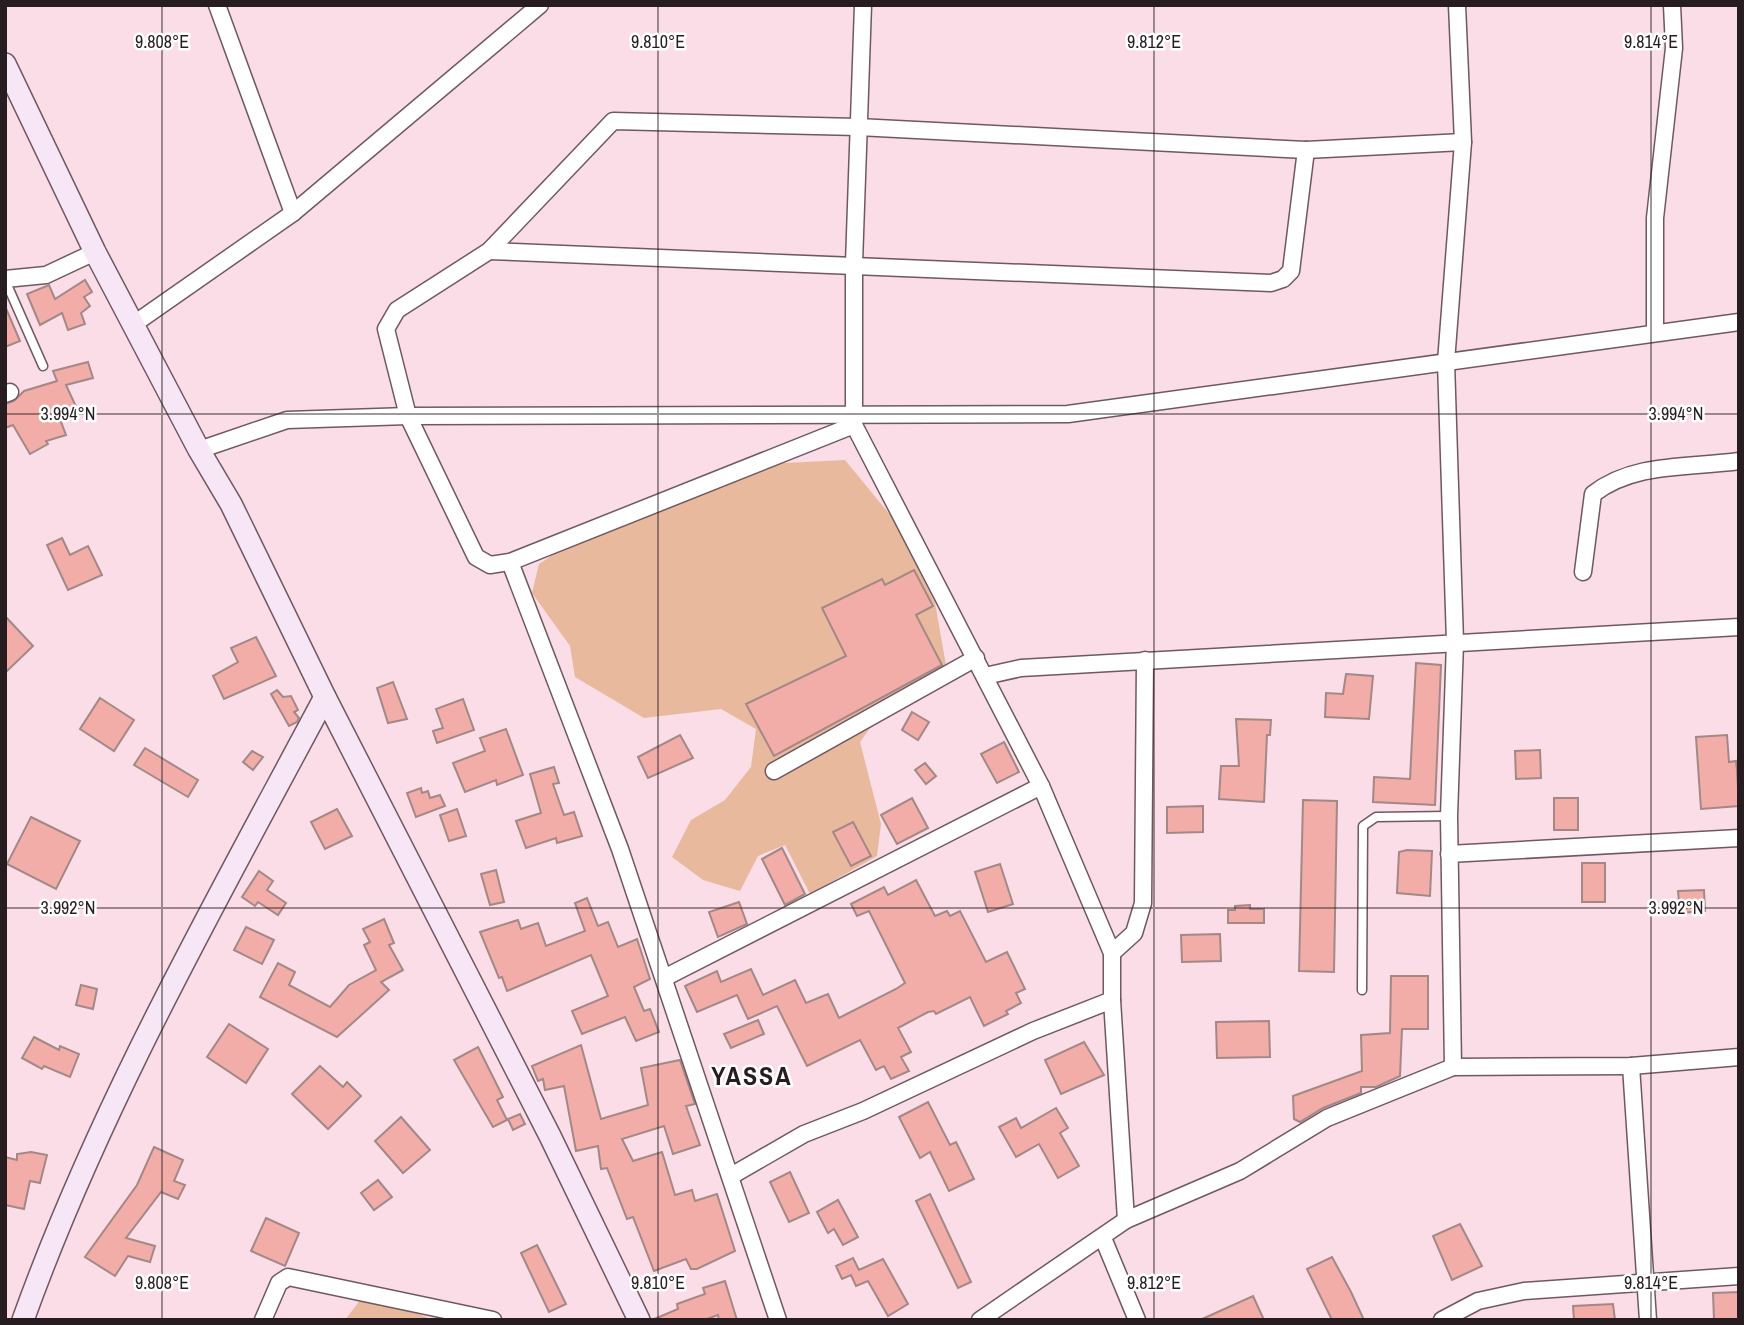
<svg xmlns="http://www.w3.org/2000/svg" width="1744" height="1325" viewBox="0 0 1744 1325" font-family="'Archivo Narrow',sans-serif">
  <rect width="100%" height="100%" fill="#fadde7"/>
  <g fill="#e9b99d">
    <polygon points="845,460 896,522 935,603 947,671 882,711 860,742 881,824 877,856 810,894 785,845 758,856 740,891 703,880 672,857 691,820 725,800 751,767 756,729 721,709 644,718 575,677 570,646 532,593 539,564 580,537 765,464"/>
    <polygon points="361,1299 402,1307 433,1320 345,1320"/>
  </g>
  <g fill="#f2ada9" stroke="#a38886" stroke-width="2">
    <polygon points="85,280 92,292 84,297 90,306 81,313 85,324 68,330 62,313 40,325 27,294 49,285 55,299"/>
    <polygon points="5,306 20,341 5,347"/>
    <polygon points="88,362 93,378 66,385 78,411 60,419 66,435 46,441 48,444 30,454 13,425 5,428 5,404 14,401 24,391 57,381 53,371"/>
    <polygon points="62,538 70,555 88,546 102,575 68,590 47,545"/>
    <polygon points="914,570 933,606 916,615 942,665 774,756 746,704 846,656 822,608 882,579 885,585"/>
    <polygon points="5,616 33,646 5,673"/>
    <polygon points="256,637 276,676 224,699 213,676 238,662 231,648"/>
    <polygon points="1416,663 1441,665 1435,805 1373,802 1374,777 1410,779"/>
    <polygon points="1346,674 1373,676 1369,719 1325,717 1326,693 1343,694"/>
    <polygon points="393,682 407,719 388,723 377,688"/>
    <polygon points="277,690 283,697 291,696 298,710 294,712 299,718 297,722 289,726 271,694"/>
    <polygon points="100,698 134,720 114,751 80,729"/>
    <polygon points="463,699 474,730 437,743 433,731 443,728 436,709"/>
    <polygon points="912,712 929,722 918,740 902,730"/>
    <polygon points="1236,719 1271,720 1270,735 1267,735 1264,802 1219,799 1221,766 1239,766"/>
    <polygon points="506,729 523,775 497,785 496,780 465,792 453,763 485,751 480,738"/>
    <polygon points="680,735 693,758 648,778 638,757"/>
    <polygon points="1727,735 1729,762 1736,761 1737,770 1739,806 1701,809 1696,737"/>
    <polygon points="1004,742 1019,772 997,783 981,754"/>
    <polygon points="145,748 198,780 188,797 134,765"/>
    <polygon points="1540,750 1541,778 1516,779 1515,751"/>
    <polygon points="252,751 263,757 253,770 243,762"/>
    <polygon points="925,763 936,776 926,784 915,770"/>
    <polygon points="554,767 559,783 553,784 564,815 574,812 582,836 557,843 556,838 526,848 516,821 541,813 530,774"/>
    <polygon points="421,788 422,793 428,791 430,798 440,795 445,806 416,817 407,793"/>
    <polygon points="912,798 928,828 897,844 881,815"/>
    <rect x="1554" y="798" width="24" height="32"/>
    <polygon points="1303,800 1337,801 1334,972 1299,971"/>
    <polygon points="1203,806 1203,832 1167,833 1167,807"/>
    <polygon points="337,809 352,836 325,849 311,822"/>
    <polygon points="457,809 466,836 449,841 440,815"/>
    <polygon points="31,817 80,841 56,889 7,864"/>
    <polygon points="853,822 871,856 851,866 833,832"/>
    <polygon points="782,848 805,894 785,905 762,859"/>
    <polygon points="1407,850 1432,851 1430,896 1397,893 1399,852"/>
    <rect x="1582" y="863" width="23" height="39"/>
    <polygon points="1000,864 1013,904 988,912 975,872"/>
    <polygon points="496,870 504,902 490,905 481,874"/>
    <polygon points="259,871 273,881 267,890 286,903 278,915 258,902 255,906 242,897"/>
    <polygon points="916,880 935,916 947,911 950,916 960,911 986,962 1007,952 1025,989 1016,993 1021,1003 1006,1011 1008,1014 984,1026 970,997 936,1014 934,1011 928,1012 898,1028 911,1052 901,1057 909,1071 891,1079 884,1066 876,1070 860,1040 807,1066 777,1006 748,1019 737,995 697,1012 685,986 717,971 721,982 751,969 763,995 795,980 806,1003 828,994 839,1018 896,989 905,983 869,911 857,916 851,904 884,887 888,895"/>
    <polygon points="1704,890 1705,911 1680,913 1678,891"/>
    <polygon points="587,898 598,926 608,922 618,947 637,939 650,979 634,987 644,1011 650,1009 659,1032 636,1041 625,1017 582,1034 572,1011 608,996 591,955 507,991 502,977 499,978 480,932 518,920 521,929 538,923 546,946 585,931 575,903"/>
    <polygon points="739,902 747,924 718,937 709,912"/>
    <polygon points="1250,905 1250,909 1264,909 1264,923 1228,923 1228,910 1235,910 1235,906"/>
    <polygon points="384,919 394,943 389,945 403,970 381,982 389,990 337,1037 260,997 278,963 295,972 289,985 330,1007 349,985 376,970 364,945 370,942 363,929"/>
    <polygon points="246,927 274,940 262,964 234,950"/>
    <polygon points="1220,934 1221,961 1182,962 1181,935"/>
    <polygon points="1391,976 1428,976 1428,1029 1402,1029 1400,1076 1376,1087 1361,1087 1361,1093 1323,1108 1300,1122 1294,1119 1293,1096 1362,1071 1361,1035 1390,1033"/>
    <polygon points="81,985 97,989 93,1009 76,1005"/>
    <polygon points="758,1020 764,1034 731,1048 724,1034"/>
    <polygon points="1269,1021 1270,1057 1217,1058 1216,1022"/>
    <polygon points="229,1024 268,1049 246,1083 207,1057"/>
    <polygon points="34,1037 59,1050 60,1046 79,1054 70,1077 44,1066 42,1069 22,1058"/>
    <polygon points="1084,1042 1104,1075 1061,1094 1045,1060"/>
    <polygon points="581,1045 601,1119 648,1105 641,1068 680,1060 695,1104 686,1106 700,1145 673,1154 664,1126 622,1139 633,1161 662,1152 675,1195 692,1190 695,1201 717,1194 735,1251 697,1269 691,1269 686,1259 654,1271 633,1217 627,1219 607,1168 601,1169 598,1146 576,1151 564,1086 545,1090 543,1079 538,1081 532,1066"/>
    <polygon points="478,1047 503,1097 497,1100 507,1120 493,1127 454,1060"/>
    <polygon points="320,1066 343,1087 347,1082 361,1096 328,1129 292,1094"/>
    <polygon points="928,1102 950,1145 956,1142 974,1179 949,1191 930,1152 920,1158 899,1117"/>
    <polygon points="1056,1108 1068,1128 1060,1133 1079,1166 1058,1178 1039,1144 1016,1157 999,1127 1016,1118 1021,1128"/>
    <polygon points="520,1114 525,1124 513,1130 508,1119"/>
    <polygon points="401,1117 430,1150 403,1173 375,1141"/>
    <polygon points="154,1147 183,1160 174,1181 185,1185 178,1199 161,1192 126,1238 155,1246 150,1262 128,1256 115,1276 85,1257 137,1185"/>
    <polygon points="31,1152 47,1155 40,1183 30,1181 24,1209 5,1205 5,1157 17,1160 17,1154"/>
    <polygon points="790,1172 809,1213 789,1222 770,1182"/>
    <polygon points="378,1180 392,1197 374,1210 361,1193"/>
    <polygon points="930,1194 971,1282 958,1288 916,1201"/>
    <polygon points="838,1200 858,1237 843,1245 834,1229 828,1233 817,1212"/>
    <polygon points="266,1218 299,1233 285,1266 251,1251"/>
    <polygon points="1460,1224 1482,1266 1452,1280 1433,1236"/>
    <polygon points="537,1245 566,1304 549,1312 521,1253"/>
    <polygon points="1332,1257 1351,1292 1364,1320 1332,1320 1307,1269"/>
    <polygon points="853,1258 859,1270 883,1259 908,1304 888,1316 868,1281 856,1286 851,1275 842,1279 836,1266"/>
    <polygon points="725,1281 737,1320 719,1320 718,1315 704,1320 652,1320 678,1309 677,1304 705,1294 703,1288"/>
    <polygon points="1739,1292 1739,1320 1714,1320 1713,1293"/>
    <polygon points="1253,1296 1264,1320 1200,1320"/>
    <polygon points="1613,1304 1615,1320 1574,1320 1573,1306"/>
  </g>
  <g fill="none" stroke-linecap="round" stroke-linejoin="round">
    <g stroke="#705861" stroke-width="11">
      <g id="service">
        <polyline points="5,280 43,366"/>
        <polyline points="1362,990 1363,826 1376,817 1449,816"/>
      </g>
    </g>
    <g stroke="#705861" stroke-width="19">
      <g id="minor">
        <polyline points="217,5 293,213"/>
        <polyline points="489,251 1271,283 1283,279 1291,271 1306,150"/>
        <polyline points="5,279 46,275 95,252"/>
        <polyline points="134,324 293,213 540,5"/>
        <polyline points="1655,331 1655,218 1674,48 1672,5"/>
        <polyline points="5,394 10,392"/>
        <polyline points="854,425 510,562 490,565 476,557 408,416 386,329 397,310 489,251 613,121 858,127 1306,150 1463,142"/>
        <polyline points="199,450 287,420 408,416 1068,414 1739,322"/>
        <polyline points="510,562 620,849 778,1320"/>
        <path d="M1583 572 1593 494C1634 462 1689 468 1739 461"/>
        <polyline points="985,676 1021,668 1739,627"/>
        <polyline points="774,771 976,658"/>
        <polyline points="1449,854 1739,838"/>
        <polyline points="1112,953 1134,933 1143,903 1145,660"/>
        <polyline points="664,978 1041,786"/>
        <polyline points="1112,1000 1126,1220"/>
        <polyline points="1631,1066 1648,1320"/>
        <polyline points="1453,1067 1449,816 1455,642 1446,362 1463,142 1457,5"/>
        <polyline points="731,1176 804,1134 863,1111 1033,1031 1112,1000 1112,953 1041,786 854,425 854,263 863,5"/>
        <polyline points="1103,1238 1137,1320"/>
        <polyline points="263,1320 279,1283 288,1277 493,1320"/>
        <polyline points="980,1320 1126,1220 1240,1171 1327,1118 1453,1067 1631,1066 1739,1057"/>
        <polyline points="1442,1320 1478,1301 1524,1291 1739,1276"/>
      </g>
    </g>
    <g stroke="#705861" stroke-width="24">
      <g id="secondary">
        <polyline points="5,64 95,252 199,450 231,504 325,697 550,1136 639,1320"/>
        <path d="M23 1320C101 1103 217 900 325 697"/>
      </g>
    </g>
    <use href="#service" stroke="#fff" stroke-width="8"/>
    <use href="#minor" stroke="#fff" stroke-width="16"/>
    <use href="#secondary" stroke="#f6e6f6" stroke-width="21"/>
  </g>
  <path fill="none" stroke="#271c20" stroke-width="2" stroke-opacity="0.45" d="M162 5V1320M658 5V1320M1154 5V1320M1651 5V1320M5 414H1739M5 908H1739"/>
  <g text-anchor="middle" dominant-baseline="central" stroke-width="5" stroke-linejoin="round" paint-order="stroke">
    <g font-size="26" font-weight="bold" letter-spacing="2" fill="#271c20" stroke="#fff">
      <text x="752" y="1075">YASSA</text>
    </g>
  </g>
  <g font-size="18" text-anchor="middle" fill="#271c20" stroke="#fff" stroke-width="5" stroke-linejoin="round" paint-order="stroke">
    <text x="162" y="48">9.808°E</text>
    <text x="658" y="48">9.810°E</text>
    <text x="1154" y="48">9.812°E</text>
    <text x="1651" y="48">9.814°E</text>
    <text x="68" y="420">3.994°N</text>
    <text x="1676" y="420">3.994°N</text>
    <text x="68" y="914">3.992°N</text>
    <text x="1676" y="914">3.992°N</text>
    <text x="162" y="1289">9.808°E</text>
    <text x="658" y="1289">9.810°E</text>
    <text x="1154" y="1289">9.812°E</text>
    <text x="1651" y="1289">9.814°E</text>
  </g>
  <rect width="1744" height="1325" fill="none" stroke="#271c20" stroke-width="14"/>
</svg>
